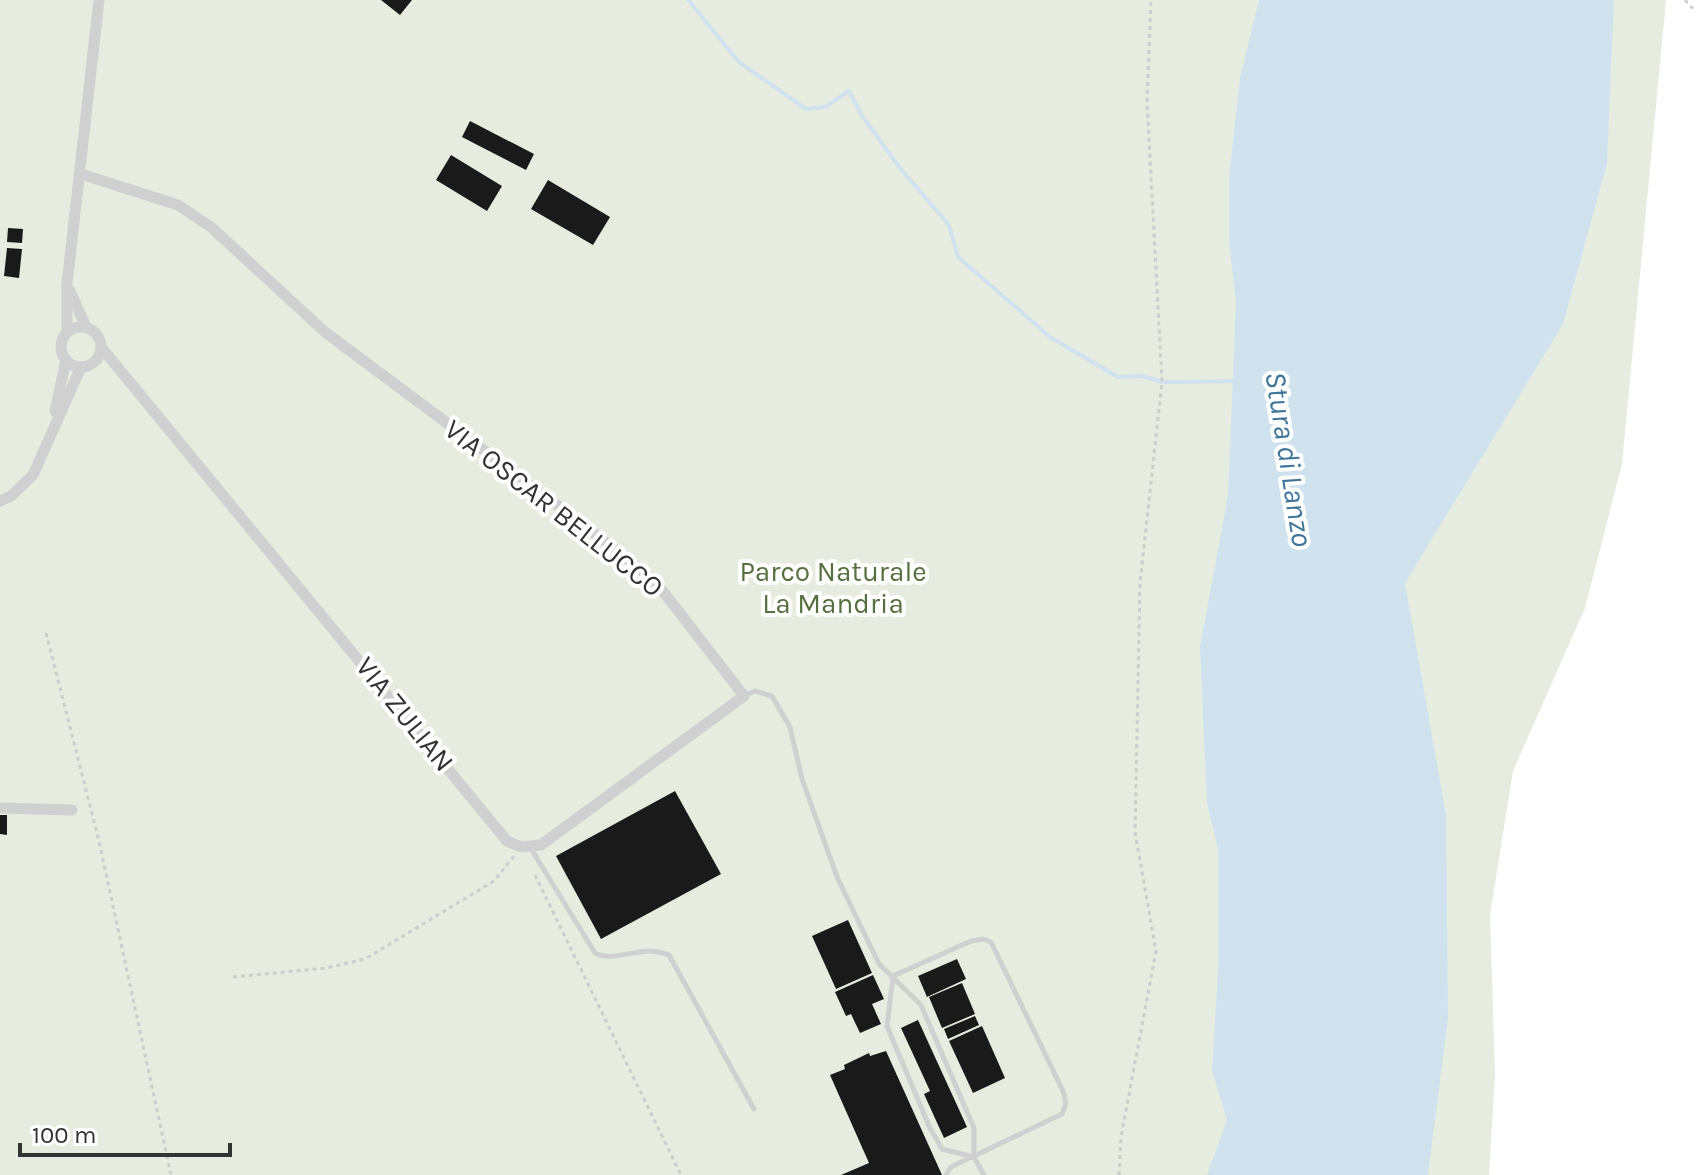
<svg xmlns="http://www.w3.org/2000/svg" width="1696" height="1175" viewBox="0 0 1696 1175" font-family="Karla,sans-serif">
  <rect width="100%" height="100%" fill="#fff"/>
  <polygon fill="#e6ecdf" points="0,0 1666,0 1622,464 1585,608 1513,771 1490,915 1495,1074 1489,1175 0,1175"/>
  <polygon fill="#cfe2ee" points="1259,0 1614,0 1607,163 1563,324 1405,583 1446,815 1448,1017 1428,1175 1207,1175 1227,1120 1212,1070 1218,971 1218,849 1207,803 1200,647 1228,496 1236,302 1229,242 1229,177 1240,78"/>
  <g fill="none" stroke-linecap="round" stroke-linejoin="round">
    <polyline stroke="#cfe2ee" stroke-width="4" points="688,0 739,62 806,109 825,107 849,91 861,114 899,167 949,225 958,257 1050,337 1118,377 1143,376 1162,382 1179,382 1238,381"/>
  </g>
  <g fill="#1a1a1a">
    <polygon points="381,0 412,0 400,15"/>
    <polygon points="470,121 534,154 526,170 462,137"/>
    <polygon points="451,155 502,186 487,211 436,180"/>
    <polygon points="548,180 610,217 593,245 531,209"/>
    <polygon points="8,228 23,229 22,243 7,242"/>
    <polygon points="7,248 22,249 19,278 4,276"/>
    <polygon points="675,791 721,874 601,939 556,856"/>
    <polygon points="0,815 7,815 7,835 0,834"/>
    <polygon points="848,920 872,973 836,989 812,936"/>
    <polygon points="957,959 966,979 927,997 918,976"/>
    <polygon points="873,975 884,999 872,1004 881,1024 860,1033 851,1014 846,1016 835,992"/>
    <polygon points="962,983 975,1014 942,1028 929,997"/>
    <polygon points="975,1016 979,1025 948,1039 944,1029"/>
    <polygon points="918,1020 967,1127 944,1138 924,1094 930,1091 901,1028"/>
    <polygon points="982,1026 1005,1078 973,1093 949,1041"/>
    <polygon points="886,1051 942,1175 841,1175 869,1163 830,1075 845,1069 844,1065 869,1053 870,1056"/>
  </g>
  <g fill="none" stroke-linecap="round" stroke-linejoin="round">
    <g stroke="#cdcdcd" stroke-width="3" stroke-dasharray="4 4" stroke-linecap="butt">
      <polyline points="1685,0 1696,12"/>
      <polyline points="46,633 99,841 171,1175"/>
      <polyline points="535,875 681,1175"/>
      <polyline points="233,977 326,968 365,959 494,881 514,856"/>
      <polyline points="1119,1175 1121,1137 1156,951 1135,832 1140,583 1162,382 1147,102 1151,0"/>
    </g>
    <g stroke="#d0d0d0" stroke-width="5">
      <polyline points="744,696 755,691 772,696 790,727 802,779 837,877 879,964 921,1005 974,1128 974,1157 984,1175"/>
      <path d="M530 847 595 953C615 964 641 943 669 955L754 1109"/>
      <polyline points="893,976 971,941 983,939 991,942 1063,1091 1066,1103 1062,1114 951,1167 946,1175"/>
      <polyline points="893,977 887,1026 929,1126 942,1149 974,1157"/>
    </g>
    <g stroke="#d0d0d0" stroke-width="11">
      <polyline points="81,174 178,205 211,227 325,332 585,526 655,581 744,696 541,845 521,847 507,841 101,347"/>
      <polyline points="70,291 86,327"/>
      <circle cx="81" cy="347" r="20"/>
      <polyline points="67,332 67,284 99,0"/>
      <polyline points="55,411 66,360"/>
      <polyline points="0,501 11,496 33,475 81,367"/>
      <polyline points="0,808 72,810"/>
    </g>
  </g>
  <g text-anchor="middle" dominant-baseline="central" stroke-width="8" stroke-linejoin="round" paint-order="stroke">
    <g font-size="28" fill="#333" stroke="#fff">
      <text transform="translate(554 508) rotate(38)">VIA OSCAR BELLUCCO</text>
      <text transform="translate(405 714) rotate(51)">VIA ZULIAN</text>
    </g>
    <g font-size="28" fill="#56703f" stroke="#fff">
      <text x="833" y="571">Parco Naturale<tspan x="833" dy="32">La Mandria</tspan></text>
    </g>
    <g font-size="30" font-style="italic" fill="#3f7597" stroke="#fff">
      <text transform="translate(1289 459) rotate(81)">Stura di Lanzo</text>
    </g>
  </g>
  <path d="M20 1143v12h210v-12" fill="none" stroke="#333333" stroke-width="4"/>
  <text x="32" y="1143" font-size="24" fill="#333333" stroke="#ffffff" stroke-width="6" paint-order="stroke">100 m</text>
</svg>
